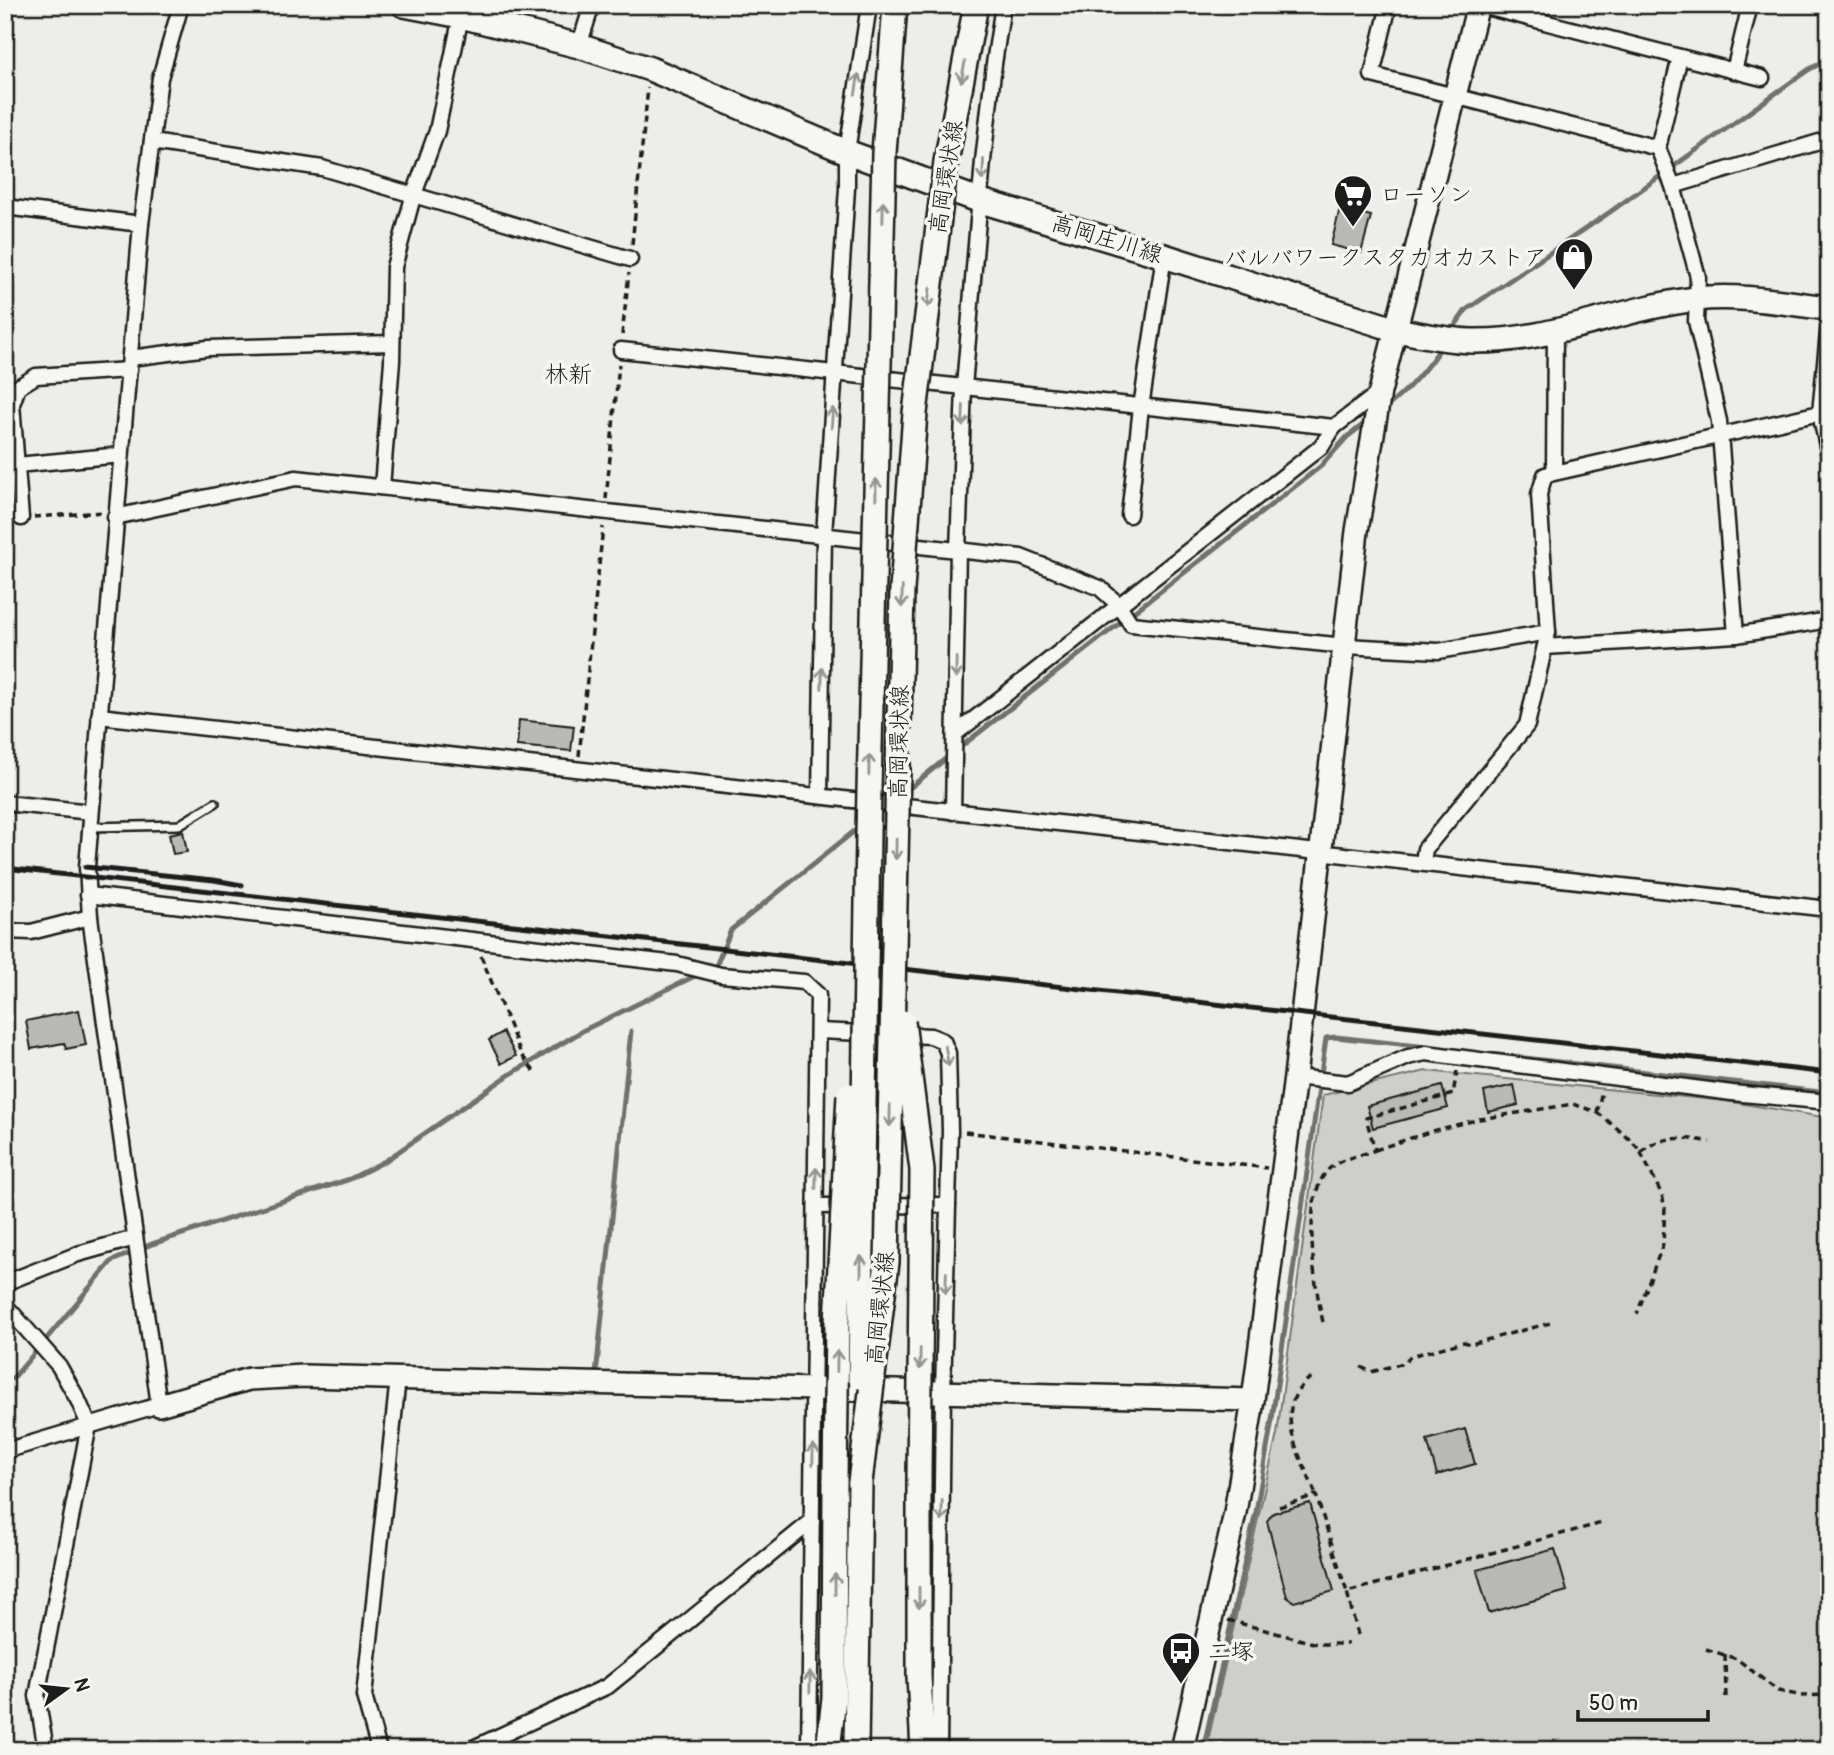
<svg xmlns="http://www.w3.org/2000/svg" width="1834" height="1755" viewBox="0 0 1834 1755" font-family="Pangolin,'Klee One',sans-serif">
  <rect width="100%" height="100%" fill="#edede9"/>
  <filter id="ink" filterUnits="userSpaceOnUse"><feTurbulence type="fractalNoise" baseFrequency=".0143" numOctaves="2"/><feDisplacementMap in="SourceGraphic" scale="14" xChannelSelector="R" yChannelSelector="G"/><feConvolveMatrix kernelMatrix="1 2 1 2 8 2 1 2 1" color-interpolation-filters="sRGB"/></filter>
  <g filter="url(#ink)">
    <polygon fill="#cececb" stroke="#757574" stroke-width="2" points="1426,1071 1726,1101 1829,1118 1829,1750 1206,1750 1277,1434 1323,1095"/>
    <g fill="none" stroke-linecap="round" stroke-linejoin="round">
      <g stroke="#6f6f6d" stroke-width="5">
        <polyline points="1450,333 1466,310 1610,212 1808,70 1829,59"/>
        <path d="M1384 409C1409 390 1426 370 1443 344"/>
        <polyline points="958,749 1321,466 1347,437 1368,421"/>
        <polyline points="906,791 950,755"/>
        <polyline points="710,969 716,966 731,930 862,825"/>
        <polyline points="1490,1054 1829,1093"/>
        <polyline points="596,1375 631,1031"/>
        <polyline points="5,1383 15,1376 112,1261 152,1244 350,1179 385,1161 509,1075 584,1030 701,973"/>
        <polyline points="1203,1750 1256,1512 1272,1420 1326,1038 1336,1037 1428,1047"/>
      </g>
    </g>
    <g fill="#b9b9b6" stroke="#1c1c1c" stroke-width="2">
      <polygon points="1340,208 1371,216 1361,253 1331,245"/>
      <polygon points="519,720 574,726 571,751 517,746"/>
      <polygon points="183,831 187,852 173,854 169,834"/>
      <polygon points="79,1010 86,1045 66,1049 64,1043 31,1049 26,1021"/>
      <polygon points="503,1032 516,1056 501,1064 489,1040"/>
      <polygon points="1514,1085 1518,1105 1488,1112 1484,1092"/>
      <polygon points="1442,1086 1448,1108 1373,1128 1367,1106"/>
      <polygon points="1465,1429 1475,1464 1437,1475 1427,1440"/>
      <polygon points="1310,1503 1334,1591 1294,1602 1287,1597 1267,1521 1273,1513"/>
      <polygon points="1555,1549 1567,1591 1489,1613 1477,1570"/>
    </g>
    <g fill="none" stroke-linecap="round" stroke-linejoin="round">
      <g stroke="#1c1c1c" stroke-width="12">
        <polyline id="lane" points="91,827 179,825 215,803"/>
      </g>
      <g stroke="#1c1c1c" stroke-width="19">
        <g id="street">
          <polyline points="1389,5 1372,75 1658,148 1680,57"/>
          <polyline points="1478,5 1762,78"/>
          <polyline points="579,46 592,5"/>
          <polyline points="1734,71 1750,5"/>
          <polyline points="152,142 322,168 630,259"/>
          <polyline points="1658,148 1673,186 1698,277 1696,321 1719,421 1736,635 1829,620"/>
          <polyline points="1673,186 1829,139"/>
          <polyline points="5,207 141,224"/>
          <polyline points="1829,323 1820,413 1829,456"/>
          <polyline points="621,350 1334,427 1380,392"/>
          <polyline points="130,358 208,348 392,343"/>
          <polyline points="17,465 121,455"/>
          <polyline points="1554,472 1555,330"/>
          <polyline points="382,487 392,361 394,267 413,197 437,131 461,16"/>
          <polyline points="1129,515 1141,407 1164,256"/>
          <polyline points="115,517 296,478 1021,557 1100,588 1119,605 1131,624 1345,646 1439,651 1548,632"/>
          <polyline points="21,518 12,404 18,387 36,376 129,370"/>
          <polyline points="1545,647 1736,635"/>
          <path d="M99 716C676 782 1253 842 1829 909"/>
          <polyline points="955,734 1322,446 1334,427"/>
          <polyline points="820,796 824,535 847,188 847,152 869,5"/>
          <polyline points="5,803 91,812"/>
          <polyline points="953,812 958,550 964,387 983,161 994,64 1003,5"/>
          <polyline points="1423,862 1425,849 1527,725 1548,632 1539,494 1545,475 1820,413"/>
          <polyline points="88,895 677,964 721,975 804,982 818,995 809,1750"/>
          <polyline points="5,931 31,932 90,917"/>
          <polyline points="818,1031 931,1036 943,1041 948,1053 950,1131 943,1393 939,1750"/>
          <polyline points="1295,1077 1348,1083 1408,1057 1426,1053 1732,1093 1829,1102"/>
          <polyline points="816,1206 948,1205"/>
          <polyline points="5,1283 78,1254 135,1238"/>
          <polyline points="5,1305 59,1366 78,1400 89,1425 37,1696 46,1750"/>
          <polyline points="5,1451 159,1405 90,917 87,867 141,224 160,78 181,5"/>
          <polyline points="379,1750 364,1696 398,1378"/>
          <polyline points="469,1750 608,1686 812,1521"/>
        </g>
      </g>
      <g stroke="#1c1c1c" stroke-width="26">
        <g id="secondary">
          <polyline points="159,1405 249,1379 304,1376 1253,1400"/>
          <polyline points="1182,1750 1235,1513 1253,1400 1295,1077 1357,531 1380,392 1478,5"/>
        </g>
      </g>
      <g stroke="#1c1c1c" stroke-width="28">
        <g id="primary">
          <path d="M404 5 461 16 579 46 650 69 847 152 981 201 1164 256 1397 330C1421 335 1446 340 1471 341 1547 343 1621 308 1696 299 1740 294 1785 303 1829 308"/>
          <polyline points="919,1480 919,1676 923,1750"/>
          <polyline points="828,1750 834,1698 835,1479"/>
          <polyline points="856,1750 860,1482"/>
        </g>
      </g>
      <g stroke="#1c1c1c" stroke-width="3.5" stroke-dasharray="7 5" stroke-linecap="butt">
        <polyline points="632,244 648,88"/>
        <polyline points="622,335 629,273"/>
        <polyline points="606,499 619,364"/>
        <polyline points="34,517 104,512"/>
        <polyline points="579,756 603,527"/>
        <polyline points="481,956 521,1054 536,1074"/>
        <polyline points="1597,1112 1624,1134 1639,1149 1662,1195 1665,1208 1663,1244 1637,1314"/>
        <polyline points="965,1132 1267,1168"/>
        <polyline points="1375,1150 1432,1131 1480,1119 1573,1104 1597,1112 1602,1091"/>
        <path d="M1641 1152C1660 1135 1686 1137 1710 1142"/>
        <path d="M1323 1322C1315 1288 1298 1187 1334 1165 1345 1158 1362 1155 1375 1150L1366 1118 1453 1094 1457 1071"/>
        <polyline points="1361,1367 1371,1372 1404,1363 1411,1356 1464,1342 1471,1344 1554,1322"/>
        <path d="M1311 1377C1269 1410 1301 1455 1316 1495"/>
        <polyline points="1279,1507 1316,1495 1347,1592"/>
        <polyline points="1228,1620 1317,1644 1348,1644"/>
        <polyline points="1358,1635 1347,1592 1602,1523"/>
        <polyline points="1706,1649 1737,1659 1778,1691 1803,1696 1829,1695"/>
        <polyline points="1725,1654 1726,1700"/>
      </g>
      <use href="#lane" stroke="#f6f6f2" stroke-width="7"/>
      <use href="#street" stroke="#f6f6f2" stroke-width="14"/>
      <use href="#secondary" stroke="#f6f6f2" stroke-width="21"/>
      <use href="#primary" stroke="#f6f6f2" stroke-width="23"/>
      <g stroke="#1c1c1c" stroke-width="5">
        <polyline points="85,867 214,880 242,885"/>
        <polyline points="5,868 1829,1073"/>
      </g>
      <g stroke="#1c1c1c" stroke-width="28" stroke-linecap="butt">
        <g id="primary-bridge">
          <polyline points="903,1022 922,1170 919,1480"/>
          <polyline points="860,1377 868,833 884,153 895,5"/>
          <polyline points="835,1479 837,1322 849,1095"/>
          <polyline points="860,1482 887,1262 902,590 915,413 946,162 976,5"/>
        </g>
      </g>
      <use href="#primary-bridge" stroke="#f6f6f2" stroke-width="23"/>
    </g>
    <defs><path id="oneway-shaft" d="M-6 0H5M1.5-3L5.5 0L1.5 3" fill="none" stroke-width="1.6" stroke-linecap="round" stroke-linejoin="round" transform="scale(1.75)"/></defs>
    <g stroke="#949492">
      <use href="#oneway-shaft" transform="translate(963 72) rotate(101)"/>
      <use href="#oneway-shaft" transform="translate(857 84) rotate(-81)"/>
      <use href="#oneway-shaft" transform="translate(983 170) rotate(93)"/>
      <use href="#oneway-shaft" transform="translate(883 212) rotate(-89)"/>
      <use href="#oneway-shaft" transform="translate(929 297) rotate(97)"/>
      <use href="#oneway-shaft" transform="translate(963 416) rotate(92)"/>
      <use href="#oneway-shaft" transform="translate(832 418) rotate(-86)"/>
      <use href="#oneway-shaft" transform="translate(876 489) rotate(-89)"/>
      <use href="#oneway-shaft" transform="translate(902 597) rotate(92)"/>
      <use href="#oneway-shaft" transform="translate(956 668) rotate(91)"/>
      <use href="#oneway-shaft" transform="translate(822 678) rotate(-89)"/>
      <use href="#oneway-shaft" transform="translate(869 765) rotate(-89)"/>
      <use href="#oneway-shaft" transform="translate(896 849) rotate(91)"/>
      <use href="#oneway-shaft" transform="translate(947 1056) rotate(80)"/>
      <use href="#oneway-shaft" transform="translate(890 1116) rotate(91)"/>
      <use href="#oneway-shaft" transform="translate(816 1178) rotate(-89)"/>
      <use href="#oneway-shaft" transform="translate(861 1266) rotate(-90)"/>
      <use href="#oneway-shaft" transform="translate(946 1283) rotate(92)"/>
      <use href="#oneway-shaft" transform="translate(920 1359) rotate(91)"/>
      <use href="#oneway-shaft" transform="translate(837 1361) rotate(-89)"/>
      <use href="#oneway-shaft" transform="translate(813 1454) rotate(-89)"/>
      <use href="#oneway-shaft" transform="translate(942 1511) rotate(91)"/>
      <use href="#oneway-shaft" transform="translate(835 1584) rotate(-90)"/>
      <use href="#oneway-shaft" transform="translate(919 1598) rotate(90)"/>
      <use href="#oneway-shaft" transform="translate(810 1682) rotate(-89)"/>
    </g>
  </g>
  <defs>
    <g id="supermarket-pin" transform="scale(2.0125)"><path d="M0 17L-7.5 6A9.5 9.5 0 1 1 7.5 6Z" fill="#1c1c1c" stroke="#f6f6f2"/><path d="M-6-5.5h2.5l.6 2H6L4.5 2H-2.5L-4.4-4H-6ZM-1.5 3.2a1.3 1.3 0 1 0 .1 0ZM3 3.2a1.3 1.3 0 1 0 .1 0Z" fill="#fff"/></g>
    <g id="shop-pin" transform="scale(2.0125)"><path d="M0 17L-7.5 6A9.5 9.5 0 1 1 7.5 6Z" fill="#1c1c1c" stroke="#f6f6f2"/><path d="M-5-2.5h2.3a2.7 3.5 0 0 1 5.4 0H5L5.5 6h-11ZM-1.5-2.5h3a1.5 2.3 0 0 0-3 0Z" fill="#fff"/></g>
    <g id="bus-pin" transform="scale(2.0125)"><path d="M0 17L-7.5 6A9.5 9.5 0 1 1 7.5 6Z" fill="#1c1c1c" stroke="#f6f6f2"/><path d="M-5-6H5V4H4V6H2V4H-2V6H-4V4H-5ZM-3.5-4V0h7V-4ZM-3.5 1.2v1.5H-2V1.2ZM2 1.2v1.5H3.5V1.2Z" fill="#fff"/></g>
  </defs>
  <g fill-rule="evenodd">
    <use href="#supermarket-pin" x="1353" y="194"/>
    <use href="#shop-pin" x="1574" y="257"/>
    <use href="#bus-pin" x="1181" y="1651"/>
  </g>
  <g text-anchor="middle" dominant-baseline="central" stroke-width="7" stroke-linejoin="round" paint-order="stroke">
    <g font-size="23" fill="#1c1c1c" stroke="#f6f6f2">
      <text transform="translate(946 177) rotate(-81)">高岡環状線</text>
      <text transform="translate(1107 239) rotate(17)">高岡庄川線</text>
      <text transform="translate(899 742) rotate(-89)">高岡環状線</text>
      <text transform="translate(880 1308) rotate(-84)">高岡環状線</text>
    </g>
    <g font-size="23" fill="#1c1c1c" stroke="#f6f6f2" text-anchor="start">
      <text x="1380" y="194">ローソン</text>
      <text x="1547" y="257" text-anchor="end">バルバワークスタカオカストア</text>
      <text x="1208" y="1651">二塚</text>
    </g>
    <g font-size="24" fill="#1c1c1c" stroke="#f6f6f2">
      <text x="568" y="374">林新</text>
    </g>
  </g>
  <rect width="1834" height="1755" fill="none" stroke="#f6f6f2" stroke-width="28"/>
  <rect x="14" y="14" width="1806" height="1727" fill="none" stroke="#1c1c1c" stroke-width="2.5" filter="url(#ink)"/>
  <g transform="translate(66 1689) rotate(75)" stroke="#f6f6f2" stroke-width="5" paint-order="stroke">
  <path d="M0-5L12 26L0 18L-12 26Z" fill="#1c1c1c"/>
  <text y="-10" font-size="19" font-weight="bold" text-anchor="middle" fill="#1c1c1c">N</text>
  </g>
  <path d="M1578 1710v10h130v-10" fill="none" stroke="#1c1c1c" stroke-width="3.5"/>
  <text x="1589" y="1710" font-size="21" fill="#1c1c1c" stroke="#f6f6f2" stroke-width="5" paint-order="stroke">50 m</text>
</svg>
